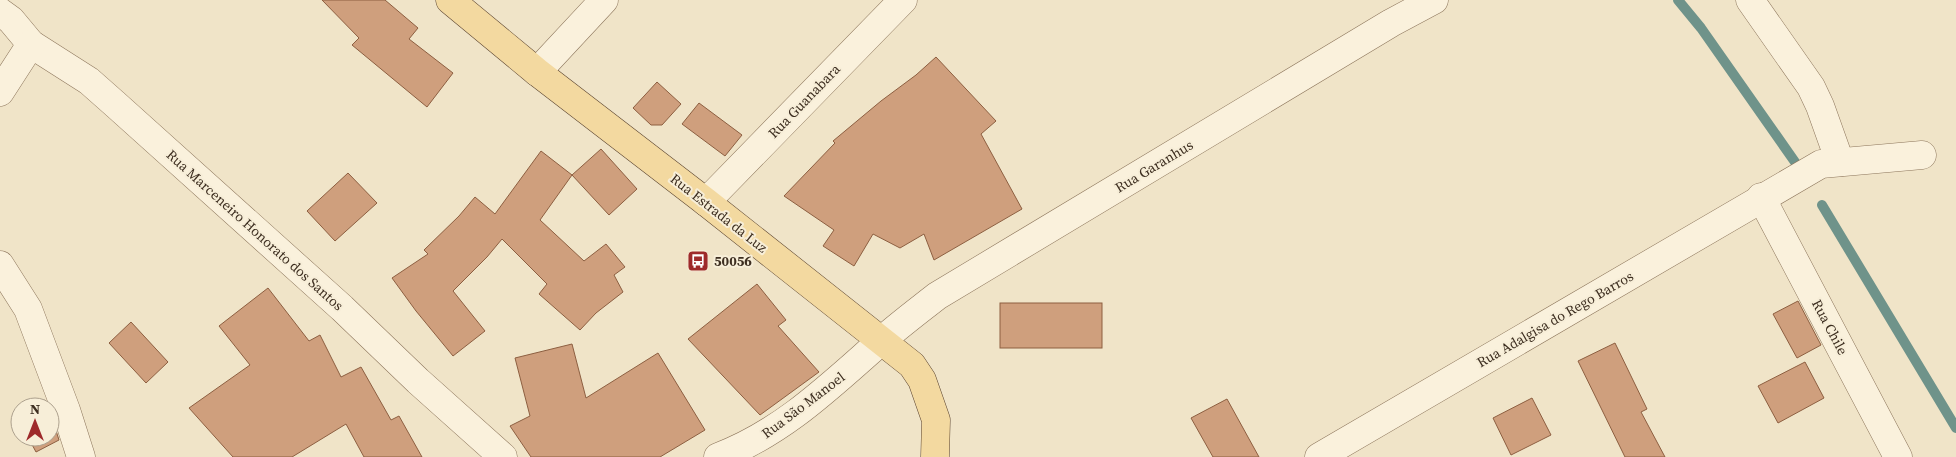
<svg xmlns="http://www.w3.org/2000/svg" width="1956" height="457" viewBox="0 0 1956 457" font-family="'Source Serif 4',serif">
  <rect width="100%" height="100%" fill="#f0e4c8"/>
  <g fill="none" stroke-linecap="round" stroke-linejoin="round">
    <g stroke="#6f938a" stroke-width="10">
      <polyline points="1678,0 1701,28 1802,172"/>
      <polyline points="1822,205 1956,428"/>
    </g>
  </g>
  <g fill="#cf9f7d" stroke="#8d5f41">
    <polygon points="322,0 385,0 418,28 409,39 453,73 427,107 352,45 359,38"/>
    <polygon points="936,57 996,121 981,134 1022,209 934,260 924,234 900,248 873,234 854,266 823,246 834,230 784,196 835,143 833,141 881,101 916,75"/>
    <polygon points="657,82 681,104 662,125 651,125 633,108"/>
    <polygon points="699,103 742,135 725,156 682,124"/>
    <polygon points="601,149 637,189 609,215 572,175"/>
    <polygon points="541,151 572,175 540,220 584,261 606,244 625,267 614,275 623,292 596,313 580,330 539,294 547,284 502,239 487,257 453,291 485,331 453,356 416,311 392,278 428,254 424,250 459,216 475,197 495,214"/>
    <polygon points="348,173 377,203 335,241 307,211"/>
    <polygon points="757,284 786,320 778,326 819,372 760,415 688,339"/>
    <polygon points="268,288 309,341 320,335 341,377 361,367 391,420 399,416 422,457 364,457 346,424 292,457 233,457 189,408 250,365 219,326"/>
    <polygon points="1798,301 1821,345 1797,358 1773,314"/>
    <rect x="1000" y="303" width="102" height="45"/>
    <polygon points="131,322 168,362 146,383 109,343"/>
    <polygon points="1615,343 1647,409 1641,412 1665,457 1625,457 1578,361"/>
    <polygon points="572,344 586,398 658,353 705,430 660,457 531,457 510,426 530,416 515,358"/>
    <polygon points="1805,362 1824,398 1778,423 1758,386"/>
    <polygon points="1532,398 1551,435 1511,455 1493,418"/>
    <polygon points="1227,399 1259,457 1213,457 1191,418"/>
    <polygon points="45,400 48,407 32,407"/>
    <polygon points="50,412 59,440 36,452 28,437 50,437"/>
  </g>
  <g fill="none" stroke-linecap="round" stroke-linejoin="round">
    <g stroke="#8d765c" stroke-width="29">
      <g id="minor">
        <polyline points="1750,0 1811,87 1820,106 1840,162"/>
        <polyline points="0,12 11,20 31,44 89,81 115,104 342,308 418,381 503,457"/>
        <polyline points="537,72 604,0"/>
        <polyline points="0,92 31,44"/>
        <polyline points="1761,197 1898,457"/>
        <polyline points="706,202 903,0"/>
        <polyline points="0,265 28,309 66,410 81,457"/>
        <path d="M718 457C782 433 830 386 880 342 898 326 918 311 937 296L1391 23 1434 0"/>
        <polyline points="1319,457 1821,164 1922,155"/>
      </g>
    </g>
    <g stroke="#5b4430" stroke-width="29">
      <polyline id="major" points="450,0 537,72 706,202 912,365 922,380 936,420 935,457"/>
    </g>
    <use href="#minor" stroke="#faf1dc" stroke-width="28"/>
    <use href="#major" stroke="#f3d9a0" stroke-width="28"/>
  </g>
  <defs>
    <g id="bus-square" transform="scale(1.125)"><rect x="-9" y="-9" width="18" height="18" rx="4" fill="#9e2a2b" stroke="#f7eed8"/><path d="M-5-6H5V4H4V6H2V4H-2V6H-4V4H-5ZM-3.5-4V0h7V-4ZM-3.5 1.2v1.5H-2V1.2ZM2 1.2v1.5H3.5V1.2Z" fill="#fff"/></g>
  </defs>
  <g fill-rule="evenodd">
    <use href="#bus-square" x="698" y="261"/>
  </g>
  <g text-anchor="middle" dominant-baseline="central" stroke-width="4" stroke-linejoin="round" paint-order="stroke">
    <g font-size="14" fill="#3d2e20" stroke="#f7eed8">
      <text transform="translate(804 101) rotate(-46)">Rua Guanabara</text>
      <text transform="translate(1154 166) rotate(-31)">Rua Garanhus</text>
      <text transform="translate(719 213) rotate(38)">Rua Estrada da Luz</text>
      <text transform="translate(255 230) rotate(42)">Rua Marceneiro Honorato dos Santos</text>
      <text transform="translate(1555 319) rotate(-30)">Rua Adalgisa do Rego Barros</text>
      <text transform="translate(1830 327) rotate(62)">Rua Chile</text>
      <text transform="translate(803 405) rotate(-37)">Rua São Manoel</text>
    </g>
    <g font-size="14" font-weight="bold" fill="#3d2e20" stroke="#f7eed8" text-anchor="start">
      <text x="714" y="261">50056</text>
    </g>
  </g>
  <g transform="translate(35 422)"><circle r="24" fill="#f7eed8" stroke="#ada18e"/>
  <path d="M0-4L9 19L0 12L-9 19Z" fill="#9e2a2b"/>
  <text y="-8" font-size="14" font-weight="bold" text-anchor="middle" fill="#3d2e20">N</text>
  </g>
</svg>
